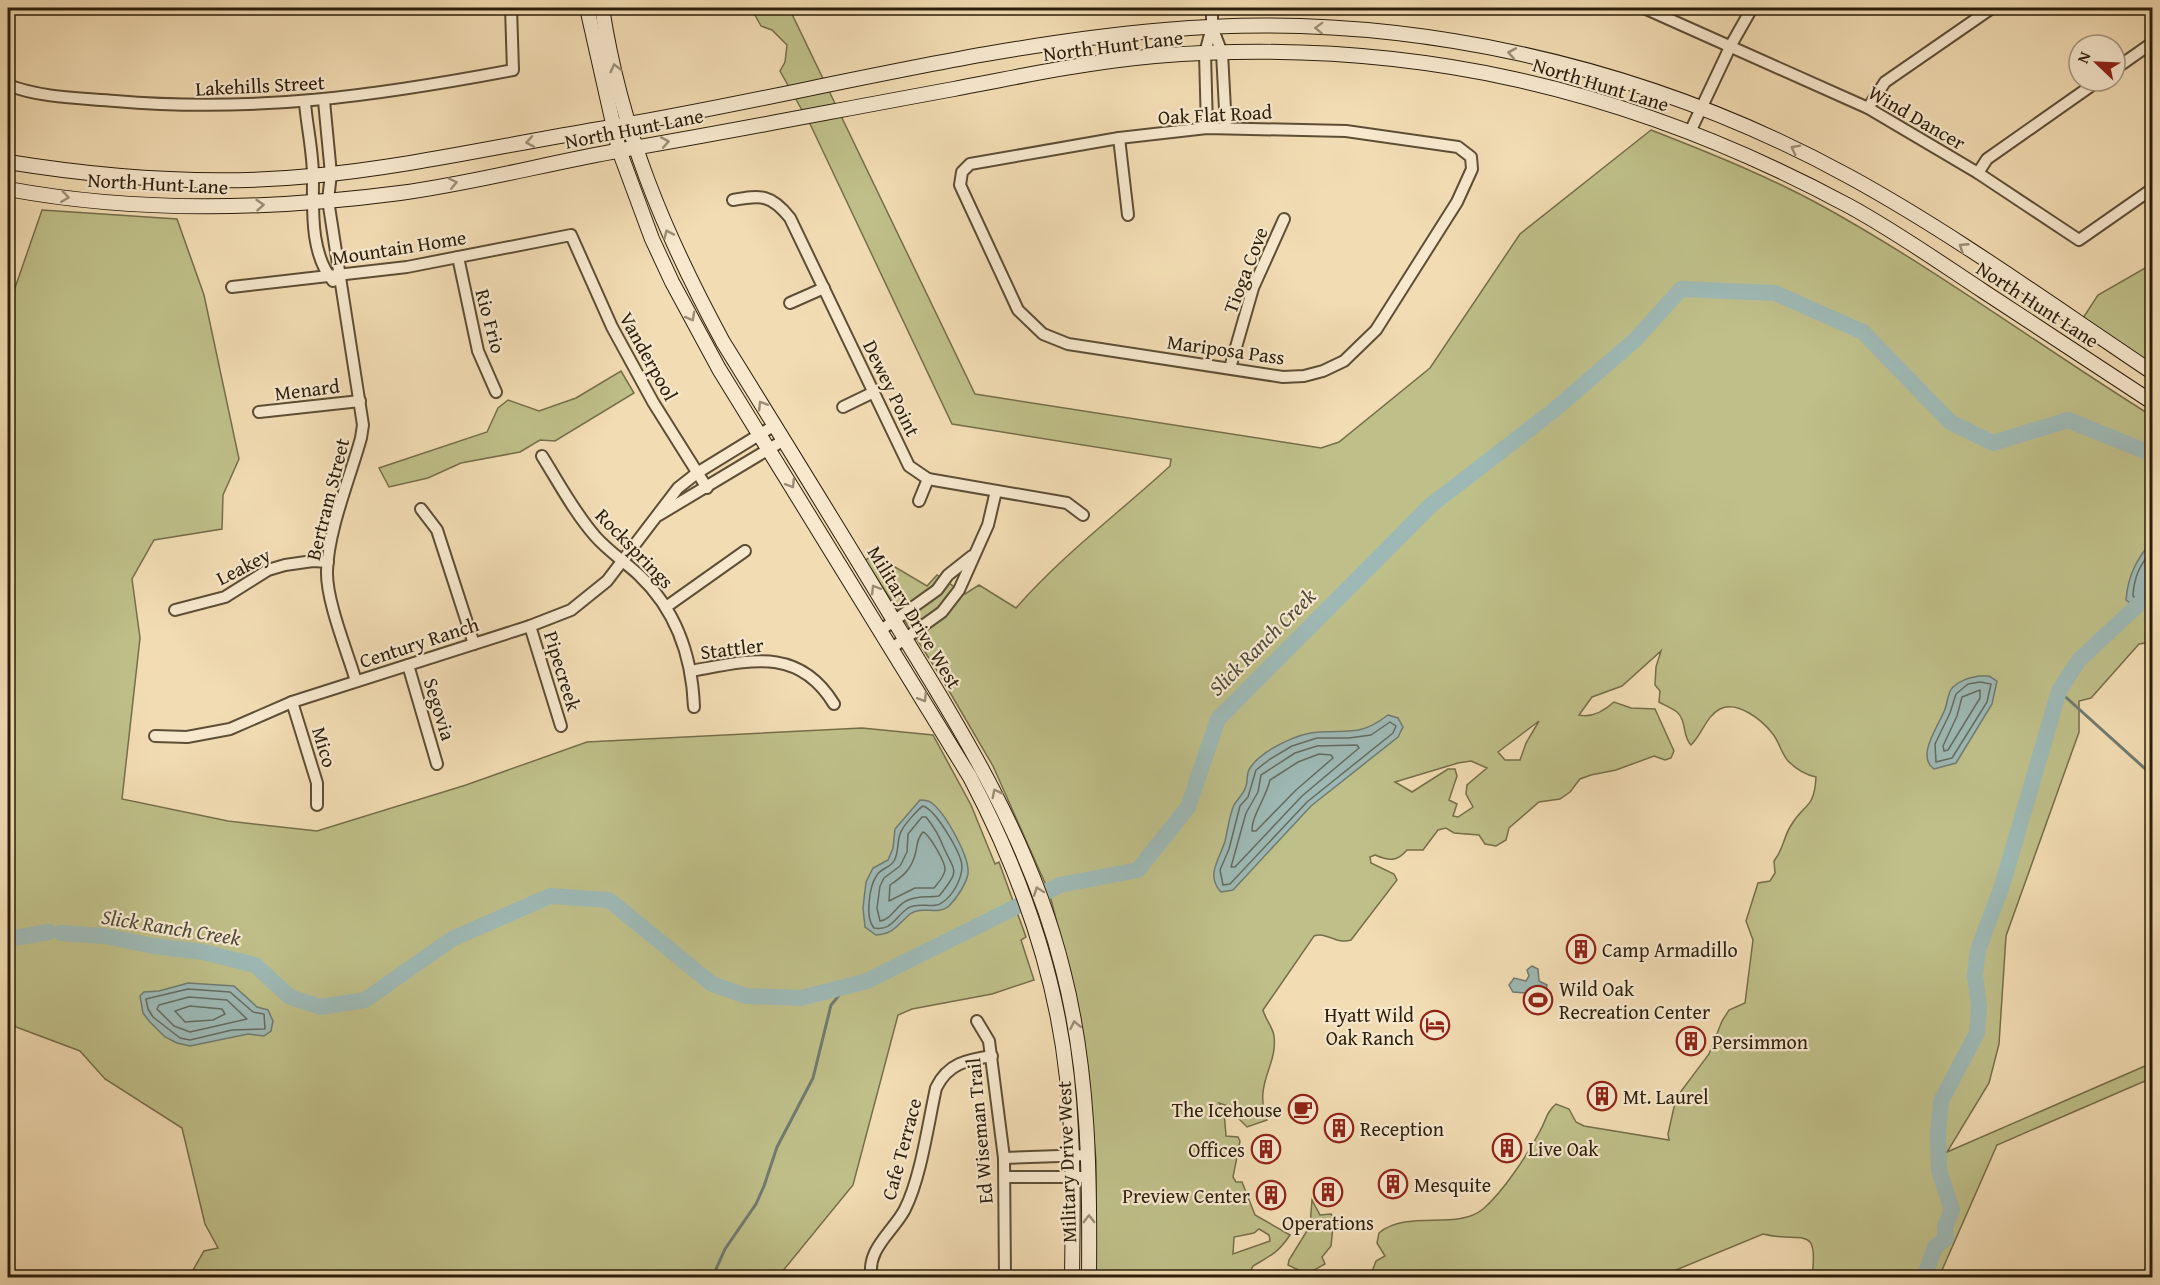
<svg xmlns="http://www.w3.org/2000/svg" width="2160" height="1285" viewBox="0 0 2160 1285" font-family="'Gentium Book Plus',serif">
  <rect width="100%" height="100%" fill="#f2dcb3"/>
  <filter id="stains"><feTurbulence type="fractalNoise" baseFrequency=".00333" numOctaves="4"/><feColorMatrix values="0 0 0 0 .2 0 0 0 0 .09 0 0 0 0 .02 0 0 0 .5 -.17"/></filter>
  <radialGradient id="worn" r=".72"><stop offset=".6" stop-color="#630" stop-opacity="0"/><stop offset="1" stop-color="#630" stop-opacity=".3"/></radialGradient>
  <g fill="#bfbf89" stroke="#756e4a" stroke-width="1.5" fill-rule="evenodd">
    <path d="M751 8H789L975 394 1321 448 1339 442 1430 368 1520 234 1651 130C1710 153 1770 177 1826 208 1939 271 2043 348 2152 416V642L2139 644 2091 698 2079 701V732L2006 936 1999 1044 1989 1083 1947 1152 2152 1063V1078L1997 1145 1939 1277H1812C1819 1222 1802 1244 1763 1234L1659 1277H1370L1376 1261 1385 1256 1377 1243 1379 1233C1408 1209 1457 1231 1483 1209 1503 1192 1528 1154 1540 1131 1546 1121 1546 1112 1556 1104L1569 1109 1576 1122 1584 1126 1669 1140 1668 1134 1676 1098 1709 1054 1722 1021 1729 1010 1745 1003 1753 940 1746 921 1758 883 1770 881 1775 873 1774 861C1784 848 1783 839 1790 827 1804 802 1814 811 1816 777 1806 775 1796 769 1788 761 1781 753 1779 741 1772 733 1762 720 1737 700 1720 709 1706 716 1702 735 1691 745 1682 736 1687 721 1677 712 1672 708 1664 705 1659 702L1660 691 1655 685 1656 667 1661 651 1622 686 1592 697 1579 715C1592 718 1604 711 1614 702L1631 708 1655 709 1674 751 1671 758 1665 760 1654 756 1616 770 1591 775 1580 779 1570 792 1560 799 1539 802 1509 828 1506 840 1496 846 1485 844 1479 835 1454 833 1446 828 1438 830 1423 850H1407C1397 862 1389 861 1375 855L1370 857 1371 863 1394 874 1397 880 1351 940C1336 945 1326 931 1314 936L1263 1010C1265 1019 1273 1027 1274 1036 1278 1066 1253 1083 1267 1120L1247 1127 1225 1105 1219 1103 1224 1111 1226 1136 1238 1137 1240 1141 1233 1177 1236 1182H1242L1255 1215 1290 1235C1278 1253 1270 1256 1253 1266L1248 1277H1096V1160L1089 1088 1069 968 1049 892 993 766 938 672 865 560 875 555 927 586 937 575 965 594 979 585 1016 608C1062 555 1119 513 1170 466L1171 459 952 424 811 126 780 71 785 62 787 45 772 30 761 26ZM1539 721 1526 743 1520 760H1505L1498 752ZM1471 761 1487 768 1467 785 1466 794 1473 807 1458 817 1453 816 1457 804 1449 800 1457 776 1455 769H1448L1412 792 1395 782 1458 763ZM1259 1229 1269 1235 1270 1241 1233 1254 1234 1237 1254 1233Z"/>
    <polygon points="42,210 177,219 204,295 239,459 223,495 222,529 154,540 132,579 140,638 122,799 228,821 317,831 466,785 587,742 862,728 933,735 971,805 995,864 999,862 1026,937 1021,940 1034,980 992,994 912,1009 898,1015 853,1185 777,1278 189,1277 204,1251 218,1248 205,1224 182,1128 105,1079 80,1051 8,1024 8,308"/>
    <polygon points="2152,264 2152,364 2083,318 2098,295"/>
    <polygon points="621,371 634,393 555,441 540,440 520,452 461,463 428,478 389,487 379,468 487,432 498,408 508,400 539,411 576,398"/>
    <polygon points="1312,1200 1320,1215 1331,1214 1338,1224 1333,1226 1331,1246 1322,1257 1325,1264 1307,1274 1288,1265 1289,1260 1310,1226"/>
  </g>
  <g fill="#9eb9b5" stroke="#707b71" stroke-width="1.5">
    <path d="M2152 540V601L2133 605 2126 600C2128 574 2137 560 2152 540Z"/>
    <path d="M1979 676H1989L1997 681 1992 704 1956 763 1934 769C1915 756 1940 724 1945 709 1948 702 1947 693 1953 687 1960 680 1969 678 1979 676Z"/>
    <path d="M1388 715 1398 718 1403 727 1398 737 1311 806 1233 890 1221 892C1205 875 1220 859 1225 841 1228 829 1229 816 1234 805 1238 798 1244 794 1246 786 1248 779 1246 774 1250 768 1262 750 1298 733 1319 732 1351 730 1360 736 1388 715Z"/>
    <path d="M920 800C925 800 930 801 933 804 946 815 970 857 968 874 966 884 957 898 949 906 938 916 922 905 910 914 897 925 894 934 876 935L865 927 863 908 866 882 873 868 888 860 893 848 895 829Z"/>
    <polygon points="1532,966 1538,969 1539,981 1547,985 1546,992 1532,993 1532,999 1528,999 1526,993 1513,992 1509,985 1514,978 1526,981 1529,976 1527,970"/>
    <polygon points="188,983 234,986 257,1007 268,1010 273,1021 271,1031 264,1036 248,1034 190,1046 177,1043 165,1037 149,1021 143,1013 140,996 144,992 159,991"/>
  </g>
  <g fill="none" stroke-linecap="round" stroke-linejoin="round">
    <g stroke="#646c60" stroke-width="1.5">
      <path d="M2152 550C2140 565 2134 576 2133 596L2136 599 2152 595"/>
      <polygon points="1980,682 1991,684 1987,702 1952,758 1936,762 1935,744 1950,713 1956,694 1968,684"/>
      <polygon points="1980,690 1980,698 1948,750 1944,751 1943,746 1957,716 1962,697"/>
      <polygon points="1390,722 1396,726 1393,733 1307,802 1230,884 1223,885 1220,870 1229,849 1240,806 1248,797 1256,770 1270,759 1292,746 1317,738 1349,738 1371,735"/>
      <polygon points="1317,746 1357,745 1359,748 1302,796 1235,867 1231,867 1246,813 1258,792 1261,775 1295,753"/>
      <path d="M1319 754 1331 755 1333 758 1296 790 1256 831H1252C1251 817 1266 798 1270 780L1298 762Z"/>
      <path d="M923 806C936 810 961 853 962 866 962 879 953 895 943 902 934 910 919 901 908 908 895 917 892 931 874 928 865 918 869 886 877 875 881 868 890 868 894 861 900 851 896 838 902 830 904 825 919 808 923 806Z"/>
      <path d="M922 817H926C934 827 939 835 943 846 955 873 961 869 939 896 928 898 918 895 906 901 896 906 891 920 880 921L877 908 880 886 884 878 900 866 907 852 908 834Z"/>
      <path d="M923 832C929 834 946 863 945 870 944 877 938 883 934 888H915L889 901 890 885C902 877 911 870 915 855 918 845 916 840 923 832Z"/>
      <polygon points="188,989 230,992 253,1012 264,1014 265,1029 232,1030 190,1040 180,1038 153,1017 148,1009 146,999"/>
      <polygon points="189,997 227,1000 247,1019 190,1032 174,1026 157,1009 159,1005"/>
      <polygon points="190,1006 222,1009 225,1014 213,1020 185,1022 175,1011"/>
    </g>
    <g stroke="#707b71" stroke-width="3">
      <polyline points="2059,691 2152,775"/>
      <polyline points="712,1278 725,1249 756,1204 764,1186 777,1147 813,1078 831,1005 846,987"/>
    </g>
    <g stroke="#9eb9b5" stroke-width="16">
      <polyline points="61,933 105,936 153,946 203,952 255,965 290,997 321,1007 365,1000 452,939 550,896 609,900 712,984 746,996 801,998 867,981 1060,885 1138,870 1188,807 1218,719 1431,505 1553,411 1635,340 1681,289 1775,293 1863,332 1950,422 1993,443 2068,420 2152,454"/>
      <polyline points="8,939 49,932"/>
      <polyline points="1924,1278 1935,1247 1946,1238 1945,1227 1952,1210 1939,1170 1938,1133 1941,1101 1977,1033 1979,1007 1975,975 1978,950 2002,886 2059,691 2079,660 2152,592"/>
    </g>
    <g stroke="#5d4e35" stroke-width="14">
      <g id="minor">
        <polyline points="1644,8 1868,108 1978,173 2079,240 2152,189"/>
        <polyline points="1212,27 1222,53 1226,128"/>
        <polyline points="2115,69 2152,43"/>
        <path d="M8 85C41 98 80 98 115 101 255 113 375 96 513 70L511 8"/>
        <path d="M324 101 331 174 328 200 363 425 361 438C350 478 328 530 327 571 326 600 347 651 356 681"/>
        <path d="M305 103C307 127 313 152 313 177 313 209 310 254 333 281"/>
        <polyline points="1868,108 1885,82 1992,8"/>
        <polygon points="1207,128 1346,131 1458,147 1471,157 1472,169 1457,202 1376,330 1344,361 1323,371 1304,376 1283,377 1068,344 1043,334 1018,310 960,185 962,172 970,164 1119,138"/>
        <polyline points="1207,128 1205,53 1212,27 1212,8"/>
        <polyline points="1690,132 1731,45 1752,8"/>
        <polyline points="1119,138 1128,215"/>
        <polyline points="1978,173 1987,159 2098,81"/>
        <path d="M733 200C761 195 771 194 790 218L909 466 928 479 1067 503 1083 515"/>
        <polyline points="458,257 478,351 496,392"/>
        <polyline points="232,287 407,267 571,235 612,327 653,402 707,488"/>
        <polyline points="790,303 824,288"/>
        <polyline points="1230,368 1253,288 1284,219"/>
        <polyline points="843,407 874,392"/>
        <polyline points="259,412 360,401"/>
        <path d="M542 456C559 483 574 512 595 536 608 551 625 562 639 575 676 610 692 657 694 707"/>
        <polyline points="919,501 928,479"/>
        <polyline points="421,509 437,530 474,644"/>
        <polyline points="659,515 784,440"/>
        <polyline points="666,607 745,551"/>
        <polyline points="175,610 225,597 268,570 285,565 313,561 328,562"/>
        <polyline points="530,626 561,726"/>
        <polyline points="881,630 937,590 948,575 972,556"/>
        <polyline points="892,648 942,612 959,590 988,525 996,491"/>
        <polyline points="408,665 437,764"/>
        <path d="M691 671C747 661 798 645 834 704"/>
        <polyline points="292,702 317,783 317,805"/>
        <polyline points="155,736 187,737 230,729 292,702 530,626 571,610 607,581 678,488 697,473 775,425"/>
        <polyline points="977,1021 989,1041 1004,1158 1005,1278"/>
        <polyline points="1004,1158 1089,1155"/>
        <polyline points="1005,1177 1089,1177"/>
        <path d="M872 1278C865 1250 894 1231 905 1209 921 1177 928 1124 936 1088 948 1063 967 1060 992 1056"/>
      </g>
    </g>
    <g stroke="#2b1e0b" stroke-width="16">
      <g id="secondary">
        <path d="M587 8 619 150 652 239 672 282 719 369 970 777C1019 870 1056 973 1067 1078 1074 1144 1073 1211 1072 1278"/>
        <path d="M602 8C621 131 664 233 723 342 780 434 837 526 893 619 962 731 1031 841 1063 970 1089 1071 1090 1174 1089 1278"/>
        <path d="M8 162C107 178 210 186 311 176 408 167 503 145 600 129 788 98 975 46 1165 30 1399 9 1644 64 1850 177 1954 234 2053 306 2152 372"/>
        <path d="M8 189C137 213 270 210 400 193 475 183 548 163 622 150 733 131 844 109 954 89 1021 76 1088 62 1155 56 1406 36 1628 87 1849 206 1895 231 1939 262 1983 291 2039 328 2096 365 2152 402"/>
      </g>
    </g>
    <use href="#minor" stroke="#f7e8ce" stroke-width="10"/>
    <use href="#secondary" stroke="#f7e8ce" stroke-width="14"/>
  </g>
  <defs><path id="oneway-chevron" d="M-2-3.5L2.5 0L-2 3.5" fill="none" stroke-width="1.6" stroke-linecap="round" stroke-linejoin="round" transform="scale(1.5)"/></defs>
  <g stroke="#9b8d76">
    <use href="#oneway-chevron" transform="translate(1319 28) rotate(-178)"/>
    <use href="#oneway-chevron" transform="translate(1512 53) rotate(-170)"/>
    <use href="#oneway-chevron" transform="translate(615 68) rotate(-104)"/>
    <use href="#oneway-chevron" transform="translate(530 142) rotate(170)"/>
    <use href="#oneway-chevron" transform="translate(665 142) rotate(-10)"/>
    <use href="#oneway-chevron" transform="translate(1795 149) rotate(-153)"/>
    <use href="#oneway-chevron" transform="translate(453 183) rotate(-12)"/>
    <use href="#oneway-chevron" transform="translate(65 197) rotate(8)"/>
    <use href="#oneway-chevron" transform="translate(260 205) rotate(-4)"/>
    <use href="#oneway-chevron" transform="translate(668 234) rotate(-114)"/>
    <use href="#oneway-chevron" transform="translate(1963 247) rotate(-147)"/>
    <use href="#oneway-chevron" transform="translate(691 317) rotate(61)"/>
    <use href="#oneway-chevron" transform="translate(762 405) rotate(-122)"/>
    <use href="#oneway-chevron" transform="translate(791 484) rotate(58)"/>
    <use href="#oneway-chevron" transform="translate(875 589) rotate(-121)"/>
    <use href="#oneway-chevron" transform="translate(923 698) rotate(58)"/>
    <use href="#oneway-chevron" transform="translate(996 793) rotate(-117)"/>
    <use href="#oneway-chevron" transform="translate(1038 891) rotate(-110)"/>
    <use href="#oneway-chevron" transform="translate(1075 1025) rotate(-102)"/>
    <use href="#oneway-chevron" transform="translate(1089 1219) rotate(-90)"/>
  </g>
  <defs>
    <g id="building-ring" transform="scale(1.5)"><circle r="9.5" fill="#f7e8ce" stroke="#8f2418" stroke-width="1.5"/><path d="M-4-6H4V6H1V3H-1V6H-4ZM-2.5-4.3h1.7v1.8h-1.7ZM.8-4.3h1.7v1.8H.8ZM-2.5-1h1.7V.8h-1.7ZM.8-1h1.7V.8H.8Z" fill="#8f2418"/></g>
    <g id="stadium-ring" transform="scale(1.5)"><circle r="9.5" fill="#f7e8ce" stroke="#8f2418" stroke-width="1.5"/><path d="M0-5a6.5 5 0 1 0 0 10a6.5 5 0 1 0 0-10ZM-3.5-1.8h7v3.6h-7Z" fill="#8f2418"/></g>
    <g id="hotel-ring" transform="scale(1.5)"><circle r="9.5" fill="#f7e8ce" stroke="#8f2418" stroke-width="1.5"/><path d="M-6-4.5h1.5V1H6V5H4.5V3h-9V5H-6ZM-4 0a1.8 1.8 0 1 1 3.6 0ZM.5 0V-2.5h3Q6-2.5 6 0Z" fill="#8f2418"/></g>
    <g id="cafe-ring" transform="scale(1.5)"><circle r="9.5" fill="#f7e8ce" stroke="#8f2418" stroke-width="1.5"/><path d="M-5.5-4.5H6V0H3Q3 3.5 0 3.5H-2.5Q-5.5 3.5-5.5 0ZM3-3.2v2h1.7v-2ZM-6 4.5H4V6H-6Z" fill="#8f2418"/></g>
  </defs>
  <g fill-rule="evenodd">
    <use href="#building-ring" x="1581" y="949"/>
    <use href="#stadium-ring" x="1538" y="1000"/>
    <use href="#hotel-ring" x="1435" y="1025"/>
    <use href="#building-ring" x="1691" y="1041"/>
    <use href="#building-ring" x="1602" y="1096"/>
    <use href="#cafe-ring" x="1303" y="1109"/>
    <use href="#building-ring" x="1339" y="1128"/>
    <use href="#building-ring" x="1507" y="1148"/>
    <use href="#building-ring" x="1266" y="1149"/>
    <use href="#building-ring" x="1393" y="1184"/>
    <use href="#building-ring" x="1328" y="1192"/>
    <use href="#building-ring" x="1271" y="1195"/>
  </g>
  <g text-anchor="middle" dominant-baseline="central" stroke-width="4.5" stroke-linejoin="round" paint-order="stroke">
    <g font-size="20" fill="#2b1e0b" stroke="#f7e8ce">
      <text transform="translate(1113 45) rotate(-7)">North Hunt Lane</text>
      <text transform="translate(1601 84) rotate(17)">North Hunt Lane</text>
      <text transform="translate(260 85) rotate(-3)">Lakehills Street</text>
      <text transform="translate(1215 114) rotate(-3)">Oak Flat Road</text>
      <text transform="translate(1917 117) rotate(30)">Wind Dancer</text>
      <text transform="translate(634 128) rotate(-11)">North Hunt Lane</text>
      <text transform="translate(158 183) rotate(3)">North Hunt Lane</text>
      <text transform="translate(399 247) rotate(-9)">Mountain Home</text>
      <text transform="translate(1245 270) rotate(-69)">Tioga Cove</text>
      <text transform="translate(2038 304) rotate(33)">North Hunt Lane</text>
      <text transform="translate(491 321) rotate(75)">Rio Frio</text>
      <text transform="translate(1226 349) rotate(8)">Mariposa Pass</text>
      <text transform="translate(649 356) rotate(61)">Vanderpool</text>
      <text transform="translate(892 388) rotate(64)">Dewey Point</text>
      <text transform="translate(307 389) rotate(-7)">Menard</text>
      <text transform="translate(327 499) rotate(-76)">Bertram Street</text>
      <text transform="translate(635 548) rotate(46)">Rocksprings</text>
      <text transform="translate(243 566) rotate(-27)">Leakey</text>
      <text transform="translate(915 617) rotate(59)">Military Drive West</text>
      <text transform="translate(419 642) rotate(-18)">Century Ranch</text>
      <text transform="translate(732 648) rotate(-7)">Stattler</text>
      <text transform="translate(563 671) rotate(73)">Pipecreek</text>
      <text transform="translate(440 709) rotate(73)">Segovia</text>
      <text transform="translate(325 747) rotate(73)">Mico</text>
      <text transform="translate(979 1131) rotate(-95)">Ed Wiseman Trail</text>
      <text transform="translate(901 1149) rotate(-75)">Cafe Terrace</text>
      <text transform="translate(1066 1162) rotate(-92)">Military Drive West</text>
    </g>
    <g font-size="20" fill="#2b1e0b" stroke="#f7e8ce" text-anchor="start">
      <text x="1602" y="949">Camp Armadillo</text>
      <text x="1559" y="988">Wild Oak<tspan x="1559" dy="23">Recreation Center</tspan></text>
      <text x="1414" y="1014" text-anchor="end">Hyatt Wild<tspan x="1414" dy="23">Oak Ranch</tspan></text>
      <text x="1712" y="1041">Persimmon</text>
      <text x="1623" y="1096">Mt. Laurel</text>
      <text x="1282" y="1109" text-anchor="end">The Icehouse</text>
      <text x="1360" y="1128">Reception</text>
      <text x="1528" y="1148">Live Oak</text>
      <text x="1245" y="1149" text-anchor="end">Offices</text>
      <text x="1414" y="1184">Mesquite</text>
      <text x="1250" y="1195" text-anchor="end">Preview Center</text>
      <text x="1328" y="1222" text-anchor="middle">Operations</text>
    </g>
    <g font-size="21" font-style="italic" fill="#4e4c3e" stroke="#f7e8ce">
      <text transform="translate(1262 642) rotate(-45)">Slick Ranch Creek</text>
      <text transform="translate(171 927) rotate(9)">Slick Ranch Creek</text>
    </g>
  </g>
  <rect width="2160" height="1285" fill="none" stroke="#f2dcb3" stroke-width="30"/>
  <rect x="9" y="9" width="2142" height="1267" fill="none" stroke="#2b1e0b" stroke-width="3"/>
  <rect x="15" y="15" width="2130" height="1255" fill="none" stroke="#2b1e0b" stroke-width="1.5"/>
  <g transform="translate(2097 63) rotate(293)"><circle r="28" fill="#f7e8ce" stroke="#a59780" stroke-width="1.5"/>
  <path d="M0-4.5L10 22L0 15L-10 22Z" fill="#8f2418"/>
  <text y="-9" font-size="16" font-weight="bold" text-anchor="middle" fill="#2b1e0b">N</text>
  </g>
  <rect width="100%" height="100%" filter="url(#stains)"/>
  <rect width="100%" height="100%" fill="url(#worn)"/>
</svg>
